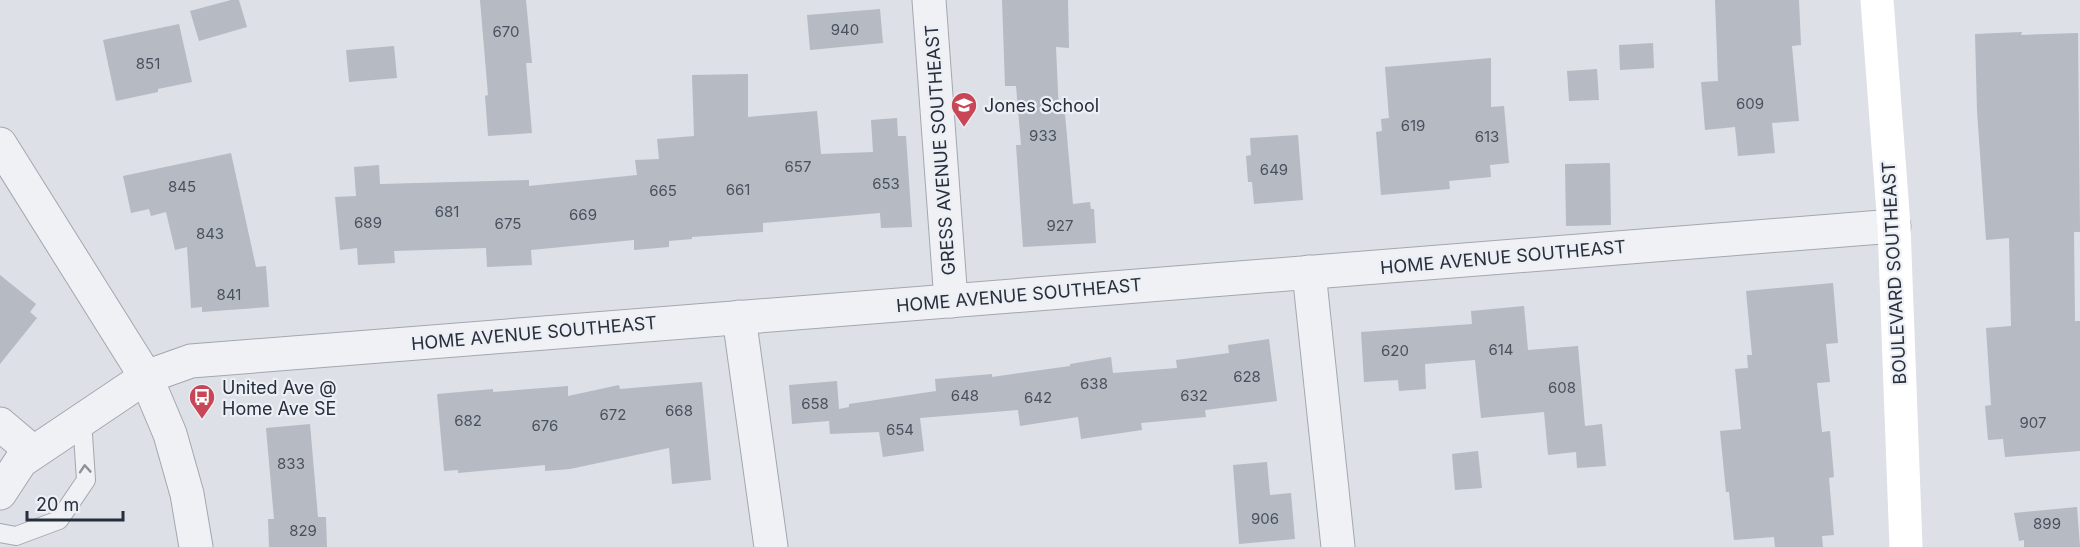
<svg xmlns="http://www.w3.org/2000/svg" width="2080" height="547" viewBox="0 0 2080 547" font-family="Inter,sans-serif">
  <rect width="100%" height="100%" fill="#dde0e6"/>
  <g fill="#b5bac3">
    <polygon points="231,0 239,0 247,27 199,41 190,11"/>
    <polygon points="480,0 526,0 532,63 526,63 532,133 488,136 485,96 488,95"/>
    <polygon points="1002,0 1068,0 1069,48 1056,47 1059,114 1065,114 1073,204 1090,202 1091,209 1094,209 1096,243 1023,247 1016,145 1021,145 1016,86 1005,86"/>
    <polygon points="1715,0 1799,0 1801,45 1792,46 1799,121 1772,123 1775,153 1738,156 1735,127 1705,130 1701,82 1718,81"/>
    <polygon points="880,9 883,43 810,50 807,15"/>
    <polygon points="179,24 192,82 158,89 158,92 116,101 103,40"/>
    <polygon points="2022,32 2021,35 2078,33 2080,232 2074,232 2075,321 2080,321 2080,451 2005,457 2003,439 1988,440 1985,406 1991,405 1986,328 2011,326 2009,238 1986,240 1977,111 1975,34"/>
    <polygon points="1653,43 1654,68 1620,70 1619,45"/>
    <polygon points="394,46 397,78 349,82 346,50"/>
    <polygon points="1491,58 1491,107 1504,106 1509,163 1490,165 1491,177 1449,181 1450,189 1381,195 1376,132 1382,131 1381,119 1389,118 1385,67"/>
    <polygon points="1597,69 1599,100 1569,101 1567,71"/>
    <polygon points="748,74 748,117 817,111 821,154 873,152 871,120 897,118 898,136 906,136 912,227 881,228 880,213 763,223 763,232 692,237 692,239 669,241 669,247 634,250 634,240 531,250 532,265 487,267 486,248 394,251 395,263 358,265 357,248 340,250 335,197 356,196 354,167 379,165 380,184 529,180 529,186 637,175 635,160 659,159 657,139 694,136 692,75"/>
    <polygon points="1298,135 1303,200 1254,204 1252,182 1248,182 1246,156 1251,155 1250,138"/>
    <polygon points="231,153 256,267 266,266 269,307 202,312 202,307 191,308 187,247 175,250 166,212 151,216 149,209 131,213 123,176"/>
    <polygon points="1610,163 1611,225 1566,226 1565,164"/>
    <polygon points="0,275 36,304 30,312 37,318 0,364"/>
    <polygon points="1833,283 1838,343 1826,344 1830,382 1817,383 1822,432 1830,431 1834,477 1829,478 1834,535 1822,536 1823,547 1775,547 1774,537 1734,540 1729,492 1726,492 1720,431 1741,429 1735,369 1748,368 1747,355 1752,355 1746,291"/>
    <polygon points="1524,306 1528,350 1578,346 1585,426 1602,424 1606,466 1577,468 1576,452 1548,455 1544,412 1481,418 1475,360 1425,364 1426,389 1399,391 1398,380 1364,382 1361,332 1472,324 1471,311"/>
    <polygon points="1269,339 1277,401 1205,410 1206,417 1141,423 1142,430 1081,439 1078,417 1020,426 1018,410 920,418 924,451 883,457 879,432 830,434 829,421 792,424 789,385 837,381 839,409 849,407 849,404 936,391 935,379 992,374 992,377 1070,366 1070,364 1111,357 1113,373 1177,368 1176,360 1229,353 1228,345"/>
    <polygon points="702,382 711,480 672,484 669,448 570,469 545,471 545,465 458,473 458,470 444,471 437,394 493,389 493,392 568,386 568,396 619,385 620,389"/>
    <polygon points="310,424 318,517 326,517 327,547 269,547 268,519 274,519 266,428"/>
    <polygon points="1478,451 1482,488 1455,490 1452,454"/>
    <polygon points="1267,462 1270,495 1291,493 1295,539 1239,544 1233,465"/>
    <polygon points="2077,507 2080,547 2024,547 2024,540 2019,541 2014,513"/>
  </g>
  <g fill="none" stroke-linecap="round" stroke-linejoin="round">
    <g stroke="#a3a7b0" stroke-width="20">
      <polyline id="service" points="0,533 16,536 59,520 86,480 82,420"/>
    </g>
    <g stroke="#a3a7b0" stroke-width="35">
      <g id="minor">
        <polyline points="929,0 951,301"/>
        <polyline points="1309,272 1338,547"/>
        <polyline points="739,317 771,547"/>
        <polyline points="0,424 33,452"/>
        <polyline points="0,493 21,461 146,377 191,361 1894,226"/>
      </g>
    </g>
    <g stroke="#a3a7b0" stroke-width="35">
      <polyline id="tertiary" points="0,144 146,377 170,434 187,494 196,547"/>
    </g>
    <use href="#service" stroke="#f0f1f5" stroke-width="18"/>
    <use href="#minor" stroke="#f0f1f5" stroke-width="33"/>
    <use href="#tertiary" stroke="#f0f1f5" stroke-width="33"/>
    <polyline stroke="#fff" stroke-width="33" points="1877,0 1894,226 1906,547"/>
  </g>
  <defs><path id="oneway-chevron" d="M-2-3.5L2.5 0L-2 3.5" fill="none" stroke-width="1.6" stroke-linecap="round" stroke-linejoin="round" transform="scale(1.5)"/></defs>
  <use stroke="#8c9098" href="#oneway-chevron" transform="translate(85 469) rotate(-94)"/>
  <defs>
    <g id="school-pin" transform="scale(1.35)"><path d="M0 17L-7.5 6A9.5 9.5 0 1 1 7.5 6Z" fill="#c84655" stroke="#eceff4"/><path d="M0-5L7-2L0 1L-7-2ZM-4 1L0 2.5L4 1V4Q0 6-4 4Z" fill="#fff"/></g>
    <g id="bus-pin" transform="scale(1.35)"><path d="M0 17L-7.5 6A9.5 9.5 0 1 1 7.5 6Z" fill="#c84655" stroke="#eceff4"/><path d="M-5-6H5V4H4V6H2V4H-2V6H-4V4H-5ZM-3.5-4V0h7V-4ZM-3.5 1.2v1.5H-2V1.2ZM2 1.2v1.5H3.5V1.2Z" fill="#fff"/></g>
  </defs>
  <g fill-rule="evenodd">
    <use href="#school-pin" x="964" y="105"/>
    <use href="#bus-pin" x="202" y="397"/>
  </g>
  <g text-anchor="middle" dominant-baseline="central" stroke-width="4.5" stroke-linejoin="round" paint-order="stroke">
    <g font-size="15" fill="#4a515e">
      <text x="845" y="29">940</text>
      <text x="506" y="31">670</text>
      <text x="148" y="63">851</text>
      <text x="1750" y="103">609</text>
      <text x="1413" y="125">619</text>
      <text x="1043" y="135">933</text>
      <text x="1487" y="136">613</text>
      <text x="798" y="166">657</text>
      <text x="1274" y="169">649</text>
      <text x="886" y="183">653</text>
      <text x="182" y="186">845</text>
      <text x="738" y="189">661</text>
      <text x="663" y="190">665</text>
      <text x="447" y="211">681</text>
      <text x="583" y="214">669</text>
      <text x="368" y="222">689</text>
      <text x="508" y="223">675</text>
      <text x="1060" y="225">927</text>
      <text x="210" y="233">843</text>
      <text x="229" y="294">841</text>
      <text x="1501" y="349">614</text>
      <text x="1395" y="350">620</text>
      <text x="1247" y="376">628</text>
      <text x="1094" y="383">638</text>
      <text x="1562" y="387">608</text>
      <text x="965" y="395">648</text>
      <text x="1194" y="395">632</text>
      <text x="1038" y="397">642</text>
      <text x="815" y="403">658</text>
      <text x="679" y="410">668</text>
      <text x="613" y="414">672</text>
      <text x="468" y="420">682</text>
      <text x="2033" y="422">907</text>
      <text x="545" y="425">676</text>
      <text x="900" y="429">654</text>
      <text x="291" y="463">833</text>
      <text x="1265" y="518">906</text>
      <text x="2047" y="523">899</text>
      <text x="303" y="530">829</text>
    </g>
    <g font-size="18" fill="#272e3c" stroke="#eceff4" text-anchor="start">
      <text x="984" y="105">Jones School</text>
      <text x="222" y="387">United Ave @<tspan x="222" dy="21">Home Ave SE</tspan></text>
    </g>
    <g font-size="18" fill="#272e3c" stroke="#eceff4">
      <text transform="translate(940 150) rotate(-94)">GRESS AVENUE SOUTHEAST</text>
      <text transform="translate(1503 257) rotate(-5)">HOME AVENUE SOUTHEAST</text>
      <text transform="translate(1894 273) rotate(-93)">BOULEVARD SOUTHEAST</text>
      <text transform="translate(1019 295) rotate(-5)">HOME AVENUE SOUTHEAST</text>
      <text transform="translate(534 333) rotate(-5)">HOME AVENUE SOUTHEAST</text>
    </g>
  </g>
  <path d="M27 511v9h96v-9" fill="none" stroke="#272e3c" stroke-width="3"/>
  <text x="36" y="511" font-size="18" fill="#272e3c" stroke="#eceff4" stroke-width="4.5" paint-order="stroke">20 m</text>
</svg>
